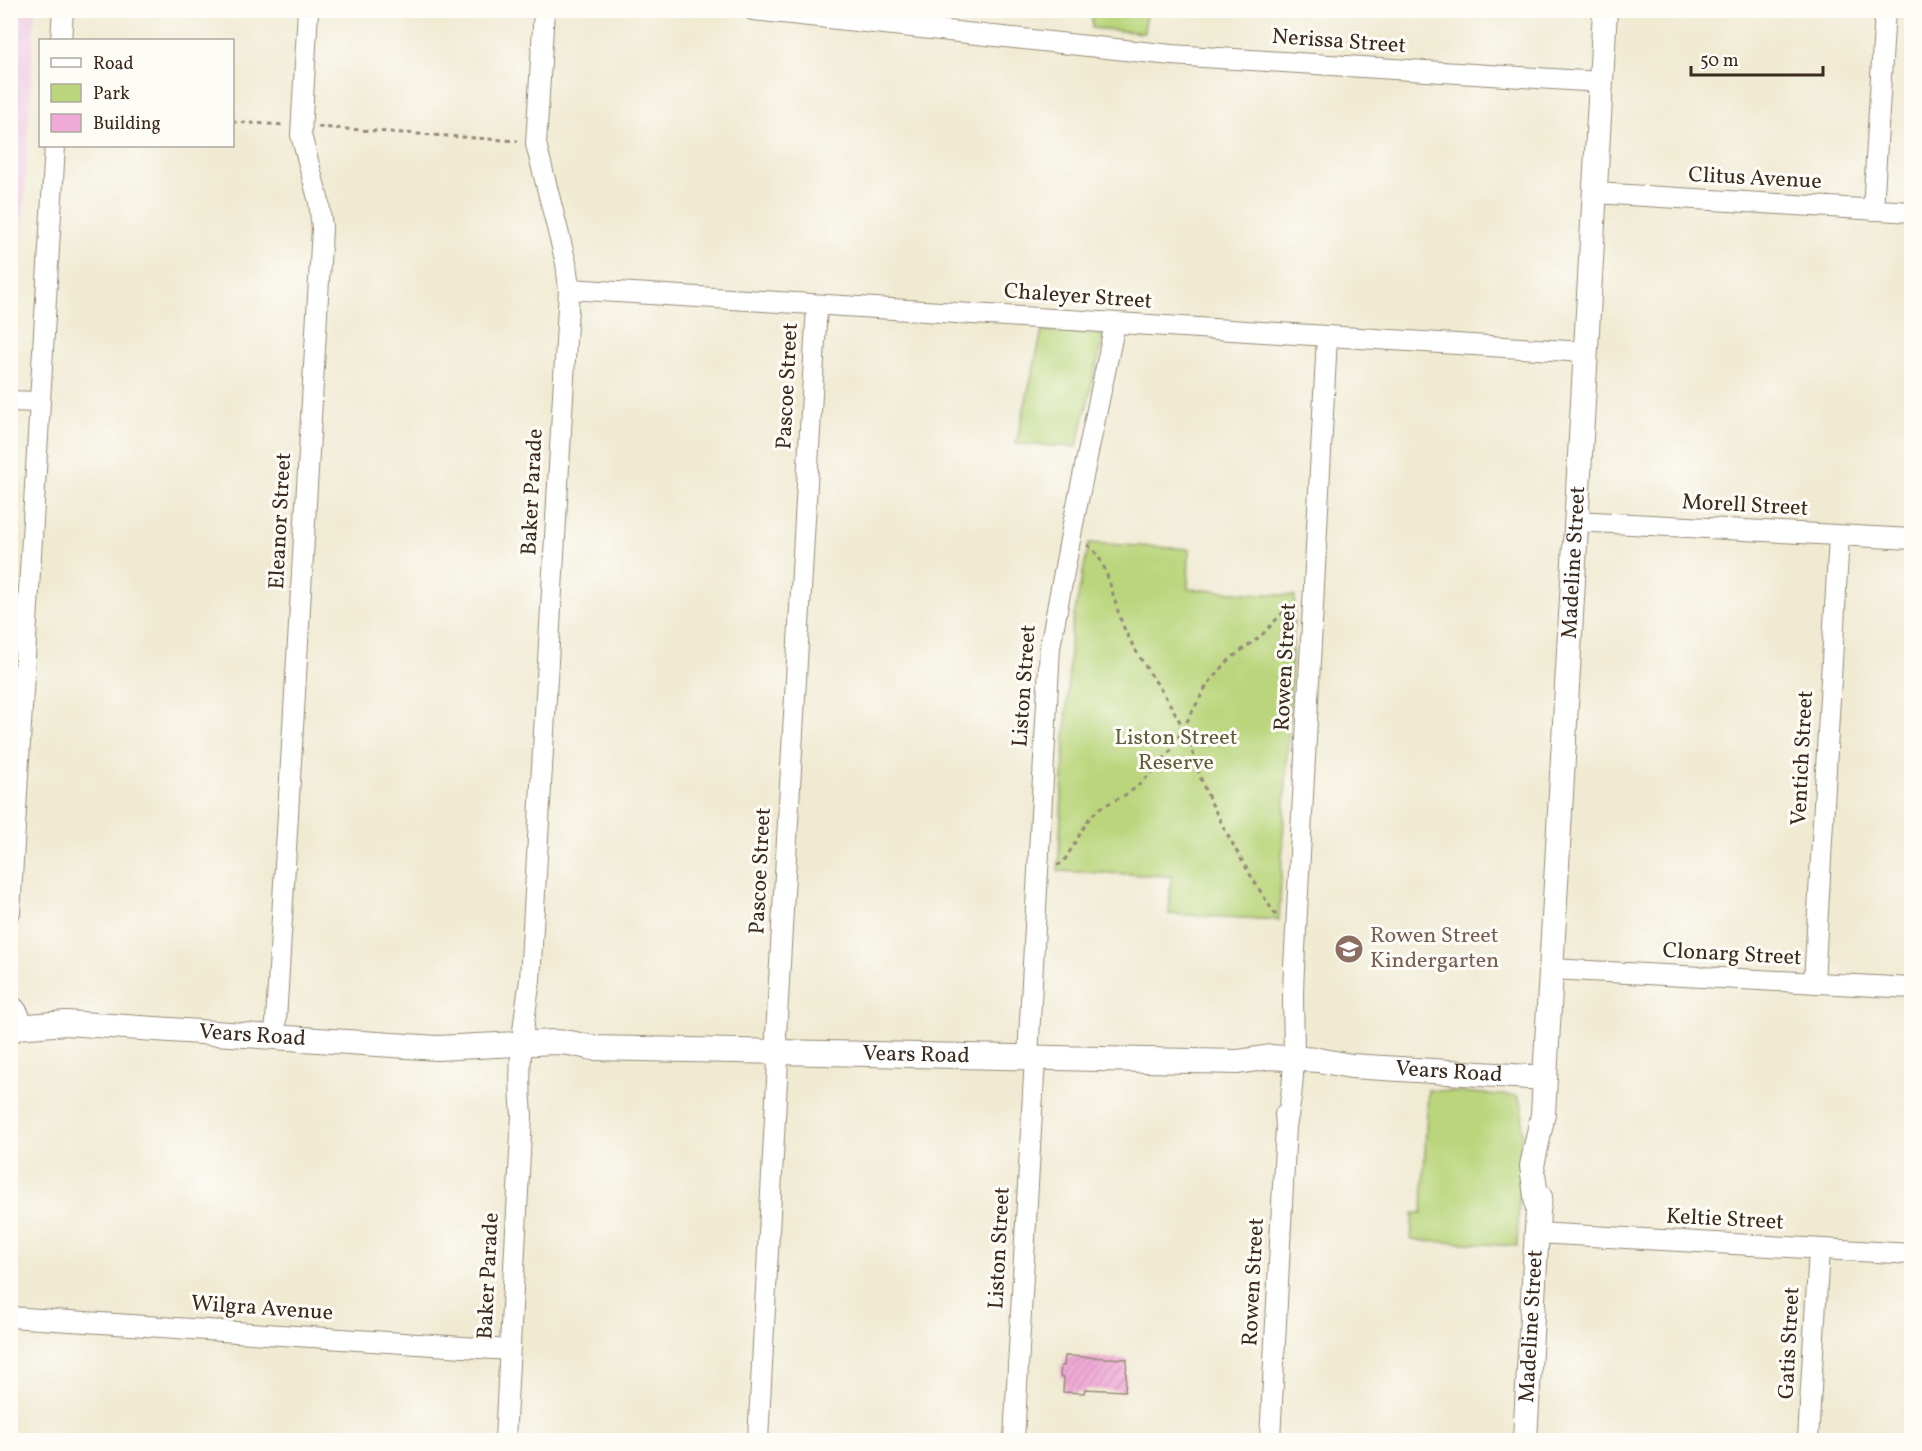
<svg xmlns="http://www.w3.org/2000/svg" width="1922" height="1451" viewBox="0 0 1922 1451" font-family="Vollkorn,serif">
  <defs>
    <pattern id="building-hatch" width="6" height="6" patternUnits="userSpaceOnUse" patternTransform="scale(1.5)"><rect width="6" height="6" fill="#f0aad7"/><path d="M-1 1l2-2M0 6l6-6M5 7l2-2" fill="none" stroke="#cf92b8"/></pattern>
  </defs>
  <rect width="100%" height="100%" fill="#fdfcf7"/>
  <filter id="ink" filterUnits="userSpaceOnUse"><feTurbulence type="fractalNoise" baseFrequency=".0167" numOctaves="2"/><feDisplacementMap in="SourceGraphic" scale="12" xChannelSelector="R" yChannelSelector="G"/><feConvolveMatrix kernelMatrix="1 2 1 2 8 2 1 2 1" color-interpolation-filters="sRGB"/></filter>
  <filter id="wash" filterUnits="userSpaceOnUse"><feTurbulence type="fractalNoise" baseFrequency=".008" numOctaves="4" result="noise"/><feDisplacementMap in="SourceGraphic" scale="24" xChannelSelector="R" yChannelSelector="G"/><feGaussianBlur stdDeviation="1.35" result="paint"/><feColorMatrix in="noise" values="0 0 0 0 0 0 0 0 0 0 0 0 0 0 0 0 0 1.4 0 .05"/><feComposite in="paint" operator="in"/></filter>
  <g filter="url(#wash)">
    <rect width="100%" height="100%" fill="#f0ead2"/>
    <polygon fill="#f0d0e4" points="10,11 35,11 20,277 10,276"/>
    <g fill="#bad57b" stroke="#7a804c" stroke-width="1.5">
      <polygon points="1092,11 1146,11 1144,33 1092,28"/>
      <polygon points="1042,331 1104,335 1077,447 1016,444"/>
      <polygon points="1089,543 1189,549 1188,589 1295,596 1279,920 1169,914 1171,876 1058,871 1071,631"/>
      <polygon points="1428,1090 1517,1096 1523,1108 1517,1246 1411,1240 1413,1213 1422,1213"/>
    </g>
    <g id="blocks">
      <polygon fill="url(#building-hatch)" points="1065,1356 1127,1359 1125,1391 1085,1389 1084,1393 1063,1392 1064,1377 1060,1377 1061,1366 1064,1366"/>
    </g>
  </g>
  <g filter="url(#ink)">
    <use href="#blocks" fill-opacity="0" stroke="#968a78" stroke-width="1.5"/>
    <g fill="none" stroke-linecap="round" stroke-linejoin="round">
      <g stroke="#968a78" stroke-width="22">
        <g id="minor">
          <polyline points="753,10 1171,55 1600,82"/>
          <polyline points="61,40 63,10"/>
          <polyline points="1595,193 1912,212"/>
          <polyline points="1873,210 1885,10"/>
          <polyline points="569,289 1584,352"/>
          <polyline points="10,401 39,402"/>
          <polyline points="1575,521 1912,539"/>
          <polyline points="10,912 55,146"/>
          <polyline points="1551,969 1912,988"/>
          <polyline points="1814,983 1839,536"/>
          <polyline points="275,1038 322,228 319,202 301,135 308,10"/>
          <polyline points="1028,1057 1050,647 1073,524 1115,324"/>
          <path d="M1286 1126C1296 1080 1294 1046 1293 1000 1293 977 1295 953 1296 930L1327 337"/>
          <polyline points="1537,1233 1912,1254"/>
          <polyline points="10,1317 509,1350"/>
          <path d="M505 1440 522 1115C517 1069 523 1025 530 980L569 289 566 263 536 144 544 10"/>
          <polyline points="758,1440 778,1061 776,1035 817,305"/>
          <polyline points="1014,1440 1035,1057"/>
          <polyline points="1270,1440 1286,1126 1285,1114"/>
          <polyline points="1808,1440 1819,1249"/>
        </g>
      </g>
      <g stroke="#968a78" stroke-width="26">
        <g id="tertiary">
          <path d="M10 1007C20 1014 21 1025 10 1032"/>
          <path id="s1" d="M16 1027 66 1023 437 1048 554 1042 570 1043 593 1048 1238 1062 1270 1057 1318 1060 1351 1066 1545 1078"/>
          <path id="s2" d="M1538 1211 1532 1166 1543 1114 1605 10"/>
          <path id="s3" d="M1525 1440 1538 1211 1540 1197"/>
        </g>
      </g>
      <g stroke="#968a78" stroke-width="3" stroke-dasharray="4.5 4.5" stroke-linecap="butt">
        <polyline points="232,122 285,125"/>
        <polyline points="318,127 518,141"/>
        <path d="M1087 545C1107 556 1113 601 1122 623 1137 660 1164 689 1182 726 1193 747 1197 772 1207 794 1227 836 1250 876 1275 914L1279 917"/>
        <polyline points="1057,865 1063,863 1090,817 1102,807 1125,795 1137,787 1153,771 1172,749 1207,685 1230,659 1261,636 1290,605 1295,603"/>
      </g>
      <use href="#minor" stroke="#fff" stroke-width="20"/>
      <use href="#tertiary" stroke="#fff" stroke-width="24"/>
    </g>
  </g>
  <defs>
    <g id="school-disc" transform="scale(1.5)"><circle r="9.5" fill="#8d6e63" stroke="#fdfcf7"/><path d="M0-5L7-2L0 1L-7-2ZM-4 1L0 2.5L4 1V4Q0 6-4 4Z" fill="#fff"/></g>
  </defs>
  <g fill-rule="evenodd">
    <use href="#school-disc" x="1349" y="949"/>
  </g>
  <g text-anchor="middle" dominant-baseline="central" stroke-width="6" stroke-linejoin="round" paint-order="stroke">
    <g font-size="22" fill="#3b2a1e" stroke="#fdfcf7">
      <text transform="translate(1339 42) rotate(4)">Nerissa Street</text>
      <text transform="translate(1755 179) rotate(3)">Clitus Avenue</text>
      <text transform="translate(1078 297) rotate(4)">Chaleyer Street</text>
      <text transform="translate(788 386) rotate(-87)">Pascoe Street</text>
      <text transform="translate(533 492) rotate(-87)">Baker Parade</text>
      <text transform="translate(1745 506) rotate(3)">Morell Street</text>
      <text transform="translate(281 521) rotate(-87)">Eleanor Street</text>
      <text stroke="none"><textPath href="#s2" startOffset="651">Madeline Street</textPath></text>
      <text transform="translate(1286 667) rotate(-87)">Rowen Street</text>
      <text transform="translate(1025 686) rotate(-86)">Liston Street</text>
      <text transform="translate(1803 758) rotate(-87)">Ventich Street</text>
      <text transform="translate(761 871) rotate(-87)">Pascoe Street</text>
      <text transform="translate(1732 955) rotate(3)">Clonarg Street</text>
      <text stroke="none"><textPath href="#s1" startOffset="237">Vears Road</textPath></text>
      <text stroke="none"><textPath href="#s1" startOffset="902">Vears Road</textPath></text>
      <text stroke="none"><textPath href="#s1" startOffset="1436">Vears Road</textPath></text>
      <text transform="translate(1725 1220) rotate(3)">Keltie Street</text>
      <text transform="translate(1000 1248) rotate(-87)">Liston Street</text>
      <text transform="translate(489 1276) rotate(-87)">Baker Parade</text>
      <text transform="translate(1254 1282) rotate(-87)">Rowen Street</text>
      <text transform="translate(262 1309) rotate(4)">Wilgra Avenue</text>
      <text stroke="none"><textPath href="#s3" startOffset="114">Madeline Street</textPath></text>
      <text transform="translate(1790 1343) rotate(-87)">Gatis Street</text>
    </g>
    <g font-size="22" fill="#615d3a" stroke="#fdfcf7">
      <text x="1176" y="738">Liston Street<tspan x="1176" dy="25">Reserve</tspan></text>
    </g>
    <g font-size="22" fill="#785e54" stroke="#fdfcf7" text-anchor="start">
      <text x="1370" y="936">Rowen Street<tspan x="1370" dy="25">Kindergarten</tspan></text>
    </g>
  </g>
  <rect width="1922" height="1451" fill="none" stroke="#fdfcf7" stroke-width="36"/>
  <rect x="39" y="39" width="195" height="108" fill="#fdfcf7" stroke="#afa8a0" stroke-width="1.5"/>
  <rect x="51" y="58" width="30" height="9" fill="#ffffff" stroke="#afa8a0" stroke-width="1.5"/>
  <text x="93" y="69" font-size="18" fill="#3b2a1e">Road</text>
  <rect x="51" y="84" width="30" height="18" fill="#bad57b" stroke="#afa8a0" stroke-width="1.5"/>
  <text x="93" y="99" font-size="18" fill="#3b2a1e">Park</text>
  <rect x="51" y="114" width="30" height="18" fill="#f0aad7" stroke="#afa8a0" stroke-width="1.5"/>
  <text x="93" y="129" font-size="18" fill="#3b2a1e">Building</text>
  <path d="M1691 66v9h132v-9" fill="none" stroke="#3b2a1e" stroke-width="3"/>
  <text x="1700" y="66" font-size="18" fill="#3b2a1e" stroke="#fdfcf7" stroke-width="4.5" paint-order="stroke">50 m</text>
</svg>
